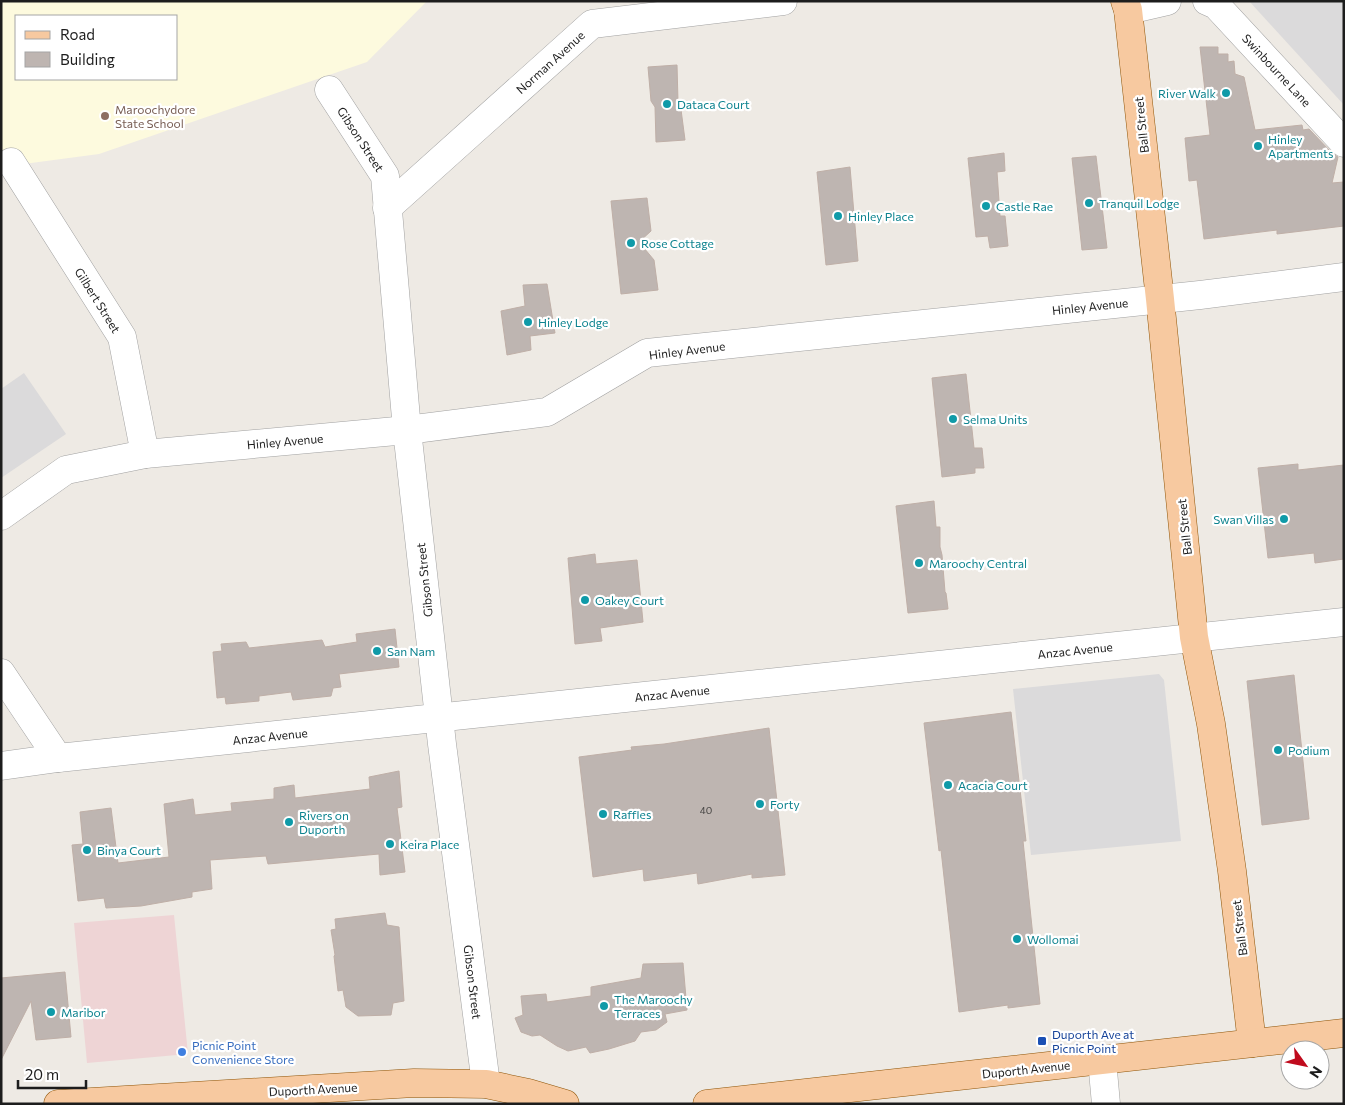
<svg xmlns="http://www.w3.org/2000/svg" width="1345" height="1105" viewBox="0 0 1345 1105" font-family="Commissioner,sans-serif">
  <rect width="100%" height="100%" fill="#eeeae4"/>
  <g fill="#dbdadb">
    <polygon points="1249,1 1344,1 1344,105"/>
    <polygon points="24,373 66,434 1,478 1,389"/>
    <polygon points="1159,674 1164,680 1181,841 1031,855 1013,689"/>
  </g>
  <polygon fill="#eed4d5" points="174,915 188,1054 87,1063 74,923"/>
  <path fill="#fdfade" fill-rule="evenodd" d="M1 1H427L367 62 99 154 1 167ZM16 16H176V79H16Z"/>
  <g fill="#beb5b1" stroke="#bfafa7">
    <polygon points="1200,47 1218,47 1218,54 1228,54 1228,62 1234,61 1235,74 1244,77 1255,130 1302,125 1303,130 1309,129 1333,154 1338,157 1332,183 1344,182 1344,226 1277,234 1277,230 1204,239 1197,180 1189,181 1185,138 1210,135"/>
    <polygon points="677,65 678,102 680,102 685,140 656,142 655,107 651,101 648,67"/>
    <polygon points="1004,153 1005,171 997,172 1000,216 1005,216 1008,246 990,248 988,236 976,237 968,158"/>
    <polygon points="1096,156 1107,248 1082,250 1072,158"/>
    <polygon points="850,167 858,261 826,265 817,172"/>
    <polygon points="647,198 651,231 639,242 654,260 658,290 621,294 611,201"/>
    <polygon points="547,284 555,333 530,336 531,350 507,355 501,311 525,306 523,285"/>
    <polygon points="966,374 974,448 982,448 984,468 975,468 975,473 942,477 932,378"/>
    <polygon points="1298,464 1298,470 1344,465 1344,559 1315,563 1314,553 1268,558 1258,468"/>
    <polygon points="934,501 936,527 940,527 940,547 942,555 945,592 946,593 948,609 908,613 896,506"/>
    <polygon points="595,554 596,564 637,560 643,622 600,628 602,641 575,644 568,558"/>
    <polygon points="395,629 399,667 339,674 341,687 333,688 331,696 293,700 291,692 259,696 259,701 226,704 225,697 217,698 213,652 222,651 221,644 246,642 249,648 322,640 325,647 357,642 356,634"/>
    <polygon points="1294,675 1309,819 1262,825 1247,681"/>
    <polygon points="1011,712 1026,841 1023,841 1040,1004 1008,1008 1008,1005 959,1012 941,850 939,851 924,723"/>
    <polygon points="769,728 785,875 752,878 752,874 698,884 697,873 644,881 643,869 593,877 579,757 632,750 631,747 664,744"/>
    <polygon points="399,771 402,807 397,808 405,872 380,875 379,854 268,864 266,856 210,860 212,889 192,892 192,897 141,906 106,908 104,898 78,901 72,845 83,844 80,812 111,808 118,863 169,857 164,804 193,799 195,815 232,811 231,803 274,799 274,788 294,785 295,798 370,789 369,777"/>
    <polygon points="385,913 387,925 399,927 404,1001 393,1003 391,1015 358,1016 346,1007 343,990 338,991 334,956 335,955 331,930 336,929 335,919"/>
    <polygon points="683,963 687,1010 665,1014 667,1022 656,1030 641,1032 635,1041 609,1049 590,1053 586,1047 568,1051 557,1046 540,1035 532,1036 521,1032 515,1018 523,1015 521,996 546,994 547,1002 591,996 591,987 641,978 643,964"/>
    <polygon points="65,972 71,1037 36,1040 31,1001 1,1060 1,978"/>
  </g>
  <g fill="none" stroke-linecap="round" stroke-linejoin="round">
    <g stroke="#a1a1a1" stroke-width="29">
      <g id="minor">
        <polyline points="1207,1 1216,5 1344,143"/>
        <polyline points="1128,10 1167,1"/>
        <polyline points="329,90 385,176 407,430 442,744 486,1084"/>
        <polyline points="11,162 122,337 145,454"/>
        <polyline points="387,208 592,24 783,1"/>
        <polyline points="1,516 66,470 145,454 407,430 547,412 647,353 1200,295 1344,277"/>
        <polyline points="1,673 58,758"/>
        <polyline points="1,766 58,758 1344,622"/>
        <polyline points="1102,1060 1106,1104"/>
      </g>
    </g>
    <g stroke="#8f5508" stroke-width="29">
      <g id="major">
        <polyline points="1125,1 1128,10 1160,299 1194,637 1211,724 1232,871 1252,1043"/>
        <polyline points="58,1104 414,1083 486,1084 528,1093 565,1104"/>
        <polyline points="707,1104 1344,1033"/>
      </g>
    </g>
    <use href="#minor" stroke="#fff" stroke-width="28"/>
    <use href="#major" stroke="#f7c9a0" stroke-width="28"/>
  </g>
  <g fill="#0f9aa8" stroke="#fff" stroke-width="2">
    <circle cx="1226" cy="93" r="5"/>
    <circle cx="667" cy="104" r="5"/>
    <circle cx="1258" cy="146" r="5"/>
    <circle cx="1089" cy="203" r="5"/>
    <circle cx="986" cy="206" r="5"/>
    <circle cx="838" cy="216" r="5"/>
    <circle cx="631" cy="243" r="5"/>
    <circle cx="528" cy="322" r="5"/>
    <circle cx="953" cy="419" r="5"/>
    <circle cx="1284" cy="519" r="5"/>
    <circle cx="919" cy="563" r="5"/>
    <circle cx="585" cy="600" r="5"/>
    <circle cx="377" cy="651" r="5"/>
    <circle cx="1278" cy="750" r="5"/>
    <circle cx="948" cy="785" r="5"/>
    <circle cx="760" cy="804" r="5"/>
    <circle cx="603" cy="814" r="5"/>
    <circle cx="289" cy="822" r="5"/>
    <circle cx="390" cy="844" r="5"/>
    <circle cx="87" cy="850" r="5"/>
    <circle cx="1017" cy="939" r="5"/>
    <circle cx="604" cy="1006" r="5"/>
    <circle cx="51" cy="1012" r="5"/>
  </g>
  <circle fill="#8d6e63" stroke="#fff" stroke-width="2" cx="105" cy="116" r="5"/>
  <rect fill="#1a4fb4" stroke="#fff" stroke-width="2" x="1037" y="1036" width="10" height="10" rx="2.5"/>
  <circle fill="#3f7fe0" stroke="#fff" stroke-width="2" cx="182" cy="1052" r="5"/>
  <g text-anchor="middle" dominant-baseline="central" stroke-width="4.5" stroke-linejoin="round" paint-order="stroke">
    <g font-size="10" fill="#454342">
      <text x="706" y="810">40</text>
    </g>
    <g font-size="12" fill="#1d1d1d" stroke="#fff">
      <text transform="translate(550 62) rotate(-42)">Norman Avenue</text>
      <text transform="translate(1277 70) rotate(47)">Swinbourne Lane</text>
      <text transform="translate(1141 125) rotate(-96)">Ball Street</text>
      <text transform="translate(361 139) rotate(57)">Gibson Street</text>
      <text transform="translate(98 300) rotate(58)">Gilbert Street</text>
      <text transform="translate(1090 306) rotate(-6)">Hinley Avenue</text>
      <text transform="translate(687 350) rotate(-7)">Hinley Avenue</text>
      <text transform="translate(285 441) rotate(-5)">Hinley Avenue</text>
      <text transform="translate(1184 527) rotate(-96)">Ball Street</text>
      <text transform="translate(424 580) rotate(-96)">Gibson Street</text>
      <text transform="translate(1075 650) rotate(-6)">Anzac Avenue</text>
      <text transform="translate(672 693) rotate(-6)">Anzac Avenue</text>
      <text transform="translate(270 736) rotate(-6)">Anzac Avenue</text>
      <text transform="translate(1239 928) rotate(-97)">Ball Street</text>
      <text transform="translate(473 982) rotate(83)">Gibson Street</text>
      <text transform="translate(1026 1069) rotate(-6)">Duporth Avenue</text>
      <text transform="translate(313 1089) rotate(-3)">Duporth Avenue</text>
    </g>
    <g font-size="12" fill="#0d838f" stroke="#fff" text-anchor="start">
      <text x="1216" y="93" text-anchor="end">River Walk</text>
      <text x="677" y="104">Dataca Court</text>
      <text x="1268" y="139">Hinley<tspan x="1268" dy="14">Apartments</tspan></text>
      <text x="1099" y="203">Tranquil Lodge</text>
      <text x="996" y="206">Castle Rae</text>
      <text x="848" y="216">Hinley Place</text>
      <text x="641" y="243">Rose Cottage</text>
      <text x="538" y="322">Hinley Lodge</text>
      <text x="963" y="419">Selma Units</text>
      <text x="1274" y="519" text-anchor="end">Swan Villas</text>
      <text x="929" y="563">Maroochy Central</text>
      <text x="595" y="600">Oakey Court</text>
      <text x="387" y="651">San Nam</text>
      <text x="1288" y="750">Podium</text>
      <text x="958" y="785">Acacia Court</text>
      <text x="770" y="804">Forty</text>
      <text x="613" y="814">Raffles</text>
      <text x="299" y="815">Rivers on<tspan x="299" dy="14">Duporth</tspan></text>
      <text x="400" y="844">Keira Place</text>
      <text x="97" y="850">Binya Court</text>
      <text x="1027" y="939">Wollomai</text>
      <text x="614" y="999">The Maroochy<tspan x="614" dy="14">Terraces</tspan></text>
      <text x="61" y="1012">Maribor</text>
    </g>
    <g font-size="12" fill="#785e54" stroke="#fff" text-anchor="start">
      <text x="115" y="109">Maroochydore<tspan x="115" dy="14">State School</tspan></text>
    </g>
    <g font-size="12" fill="#164399" stroke="#fff" text-anchor="start">
      <text x="1052" y="1034">Duporth Ave at<tspan x="1052" dy="14">Picnic Point</tspan></text>
    </g>
    <g font-size="12" fill="#366cbe" stroke="#fff" text-anchor="start">
      <text x="192" y="1045">Picnic Point<tspan x="192" dy="14">Convenience Store</tspan></text>
    </g>
  </g>
  <rect width="1345" height="1105" fill="none" stroke="#1d1d1d" stroke-width="5"/>
  <rect x="15" y="15" width="162" height="65" fill="#ffffff" stroke="#a5a5a5"/>
  <rect x="25" y="31" width="25" height="8" fill="#f7c9a0" stroke="#a5a5a5"/>
  <text x="60" y="40" font-size="15" fill="#1d1d1d">Road</text>
  <rect x="25" y="52" width="25" height="15" fill="#beb5b1" stroke="#a5a5a5"/>
  <text x="60" y="65" font-size="15" fill="#1d1d1d">Building</text>
  <g transform="translate(1305 1065) rotate(123)"><circle r="24" fill="#ffffff" stroke="#a5a5a5"/>
  <path d="M0-4L9 19L0 12L-9 19Z" fill="#c00b1d"/>
  <text y="-8" font-size="14" font-weight="bold" text-anchor="middle" fill="#1d1d1d">N</text>
  </g>
  <path d="M18 1080v8h68v-8" fill="none" stroke="#1d1d1d" stroke-width="2.5"/>
  <text x="25" y="1080" font-size="15" fill="#1d1d1d" stroke="#ffffff" stroke-width="4" paint-order="stroke">20 m</text>
</svg>
